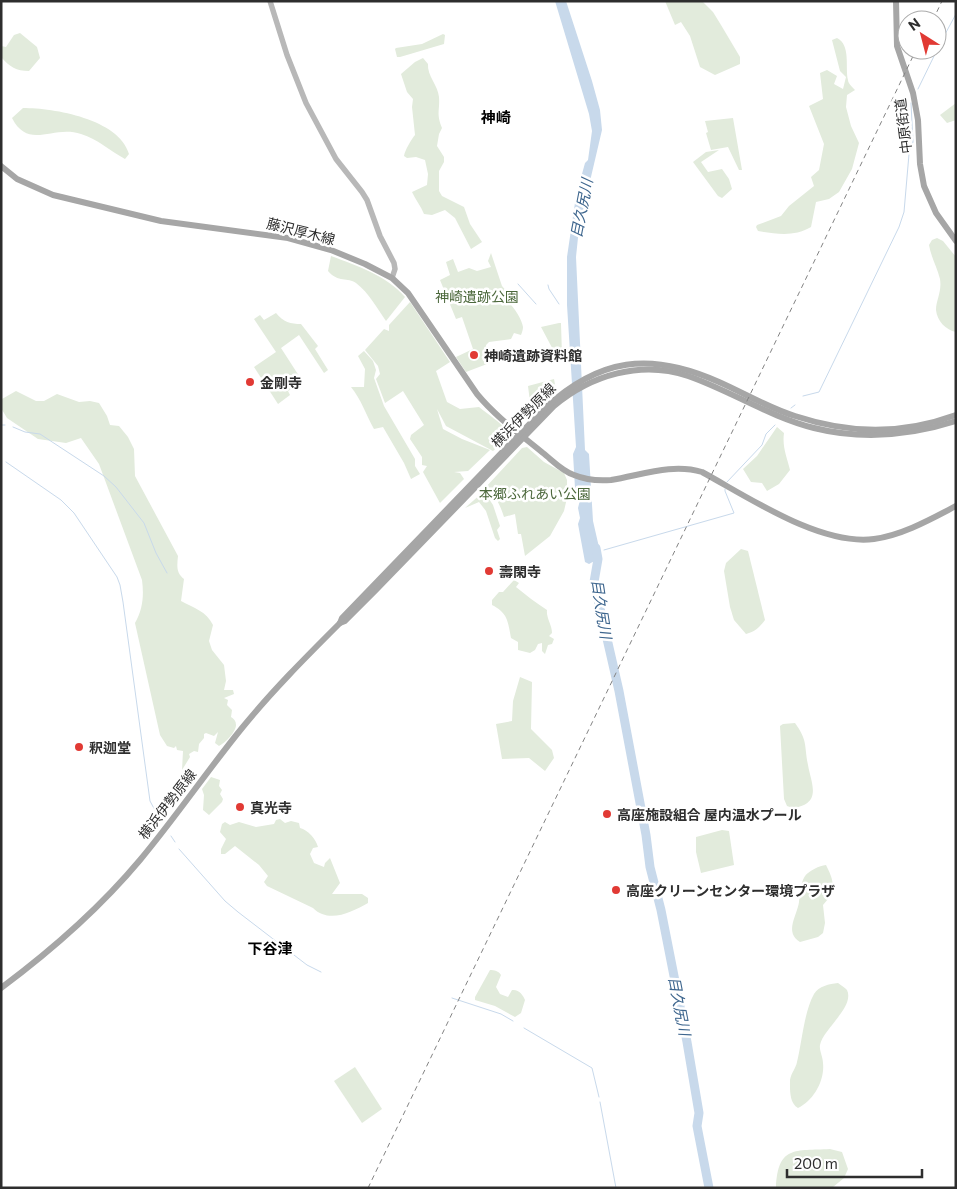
<svg xmlns="http://www.w3.org/2000/svg" width="957" height="1189" viewBox="0 0 957 1189" font-family="Commissioner,'Noto Sans JP',sans-serif">
  <rect width="100%" height="100%" fill="#fff"/>
  <g fill="#e2ebdc">
    <polygon points="665,1 702,1 713,12 721,25 740,57 740,64 715,75 700,67 690,36 681,22 675,25"/>
    <path d="M20 33 37 47 40 58 29 71C16 71 10 67 1 57V46L6 47 14 35Z"/>
    <path d="M443 34 445 35 444 44C429 48 415 53 400 57H397L395 49 396 48 422 44Z"/>
    <path d="M837 38C851 45 845 67 848 80 848 83 852 87 855 90L847 95 846 107 851 126 859 143 852 169 839 192 829 199 816 202 811 227C794 237 777 234 758 231L756 227 757 225 781 216 789 206 814 186 811 177 819 170 824 144 809 106 823 99 820 73 827 70 837 76 834 84 843 89 846 77 840 71 832 40Z"/>
    <path d="M423 58 428 64C427 76 438 85 439 97 440 111 436 113 442 128L439 134 437 146 444 157V162L439 171V191L442 196 464 207 470 224 482 242 471 249 455 218 445 210 432 215 424 214C421 206 415 199 412 192L427 185 428 174 425 160 416 157 407 158 404 156C405 150 411 140 415 135L412 107 413 99 407 92 401 74 415 62Z"/>
    <polygon points="956,103 956,120 947,123 940,115"/>
    <path d="M23 108C54 108 119 119 129 154L125 159C110 151 98 139 81 134 53 124 29 151 12 118Z"/>
    <polygon points="733,118 742,170 739,170 728,147 711,150 706,133 708,132 705,121"/>
    <polygon points="719,150 701,162 708,172 722,169 729,179 732,189 722,198 718,196 693,162 706,152"/>
    <path d="M937 238 943 241 956 257V332C946 330 937 321 936 310 936 300 942 292 940 279 937 267 931 257 929 245L932 240Z"/>
    <path d="M491 253 502 286 513 299 506 297 504 298 505 300C512 303 522 319 523 327 523 330 522 332 521 335L514 333 511 339 489 342 486 345 487 364 466 372 456 357 473 349 462 317 456 319 440 280 450 275 446 262 453 259 458 272 469 268 477 271 491 267 488 261Z"/>
    <path d="M331 256C357 266 386 275 405 297L386 321C377 308 369 293 356 283 348 277 338 283 328 271Z"/>
    <path d="M410 302 450 362 436 371 447 402 460 409 479 407C489 415 499 421 508 432L504 441 493 451 446 426 437 409 443 429 462 439 490 450 468 471 454 472 460 473 464 479 440 503 423 472 427 466 422 465V457L410 439 411 435 424 425 403 391 385 403 376 379 380 374 378 366 365 350 384 329 389 331V325Z"/>
    <path d="M276 313C283 322 291 324 301 324L318 346 315 349 328 370 324 373 299 335 281 348 301 379 295 384 296 386 288 391 290 395 278 404 254 367 276 352 254 319 260 315 264 320Z"/>
    <polygon points="559,323 561,323 562,356 558,359 541,327"/>
    <path d="M364 351 373 361 376 370 374 378 384 406 415 459V466L420 474 411 479 404 463 383 427 374 429C366 415 361 399 351 387H364L365 369 358 356Z"/>
    <polygon points="554,379 556,390 534,409 530,402 528,386"/>
    <path d="M16 391 36 401H44L57 394 79 402 90 401 99 403 107 416 110 425 119 426 128 437 134 449 135 476 178 556C177 566 176 573 184 579L181 601C194 608 206 611 213 625L209 641 212 650 224 665 226 681 224 690H233L234 694 224 698 228 700 227 705 232 710 231 717C234 719 236 721 236 725 236 732 225 743 219 746L215 743 218 732 214 736 206 733 204 734V738L199 744 198 752 194 751 189 754 190 757 182 770 183 751 177 750 176 746 174 748 167 746 160 735 135 623C143 609 144 595 142 580L99 464 81 438 66 443 38 439 7 418 1 408 2 399Z"/>
    <path d="M777 427 784 433C782 447 787 457 790 470L779 484 767 491 762 483 751 482 743 469 757 456Z"/>
    <path d="M527 447 544 462 564 473 567 480V498L564 511 550 536 525 556 521 534H518L515 514 504 517C501 507 495 493 485 488L522 448Z"/>
    <polygon points="482,493 485,493 493,505 500,526 497,530 500,539 498,541 495,538 486,511 479,502 465,508"/>
    <path d="M741 549 748 551 765 620C760 627 755 632 746 634L734 620 730 607 724 571 726 563Z"/>
    <path d="M514 580 519 583 516 587C526 595 536 603 547 610 546 618 552 625 552 633L549 636 554 639 552 644 548 645 545 654 542 651V643L538 644 535 650 530 653 518 650V642L511 638C508 622 508 613 492 605V600L499 592H503Z"/>
    <polygon points="520,677 532,682 531,729 552,750 554,758 545,771 529,758 502,759 496,724 512,721 513,701"/>
    <path d="M795 723C808 741 804 745 808 765 811 783 823 804 793 808L787 806 784 799 780 726 783 724Z"/>
    <polygon points="211,777 220,780 219,786 222,790 220,794 223,799 222,802 209,815 203,810 204,795 202,789"/>
    <path d="M280 819 285 823 291 821 299 823 300 828C308 830 316 839 318 847L313 848 310 854 314 863 324 867 325 863 330 858 340 883 332 894H362L368 898V903C352 912 329 924 313 908L267 886 264 882 268 876 259 865 235 846 225 854H221V849L226 839 220 832 222 824 225 822 230 825 239 822 256 827 274 824 276 820Z"/>
    <polygon points="722,830 729,831 734,865 701,873 696,852 696,837"/>
    <path d="M826 865C834 881 837 890 823 905L825 923 823 933 818 937 800 942C784 932 797 916 799 902 800 893 800 884 805 876 810 870 819 866 826 865Z"/>
    <path d="M490 970C494 970 499 971 501 975L496 987 500 994 508 997 512 990C519 989 523 995 525 1000L521 1013 515 1017 495 1006 475 1000V997Z"/>
    <path d="M838 983C841 985 845 988 847 990 855 1007 823 1029 820 1045 819 1050 823 1057 823 1063 825 1081 813 1101 798 1108 789 1103 790 1089 790 1080 791 1073 796 1068 797 1062 802 1042 804 1012 814 994 819 986 829 984 838 983Z"/>
    <polygon points="355,1067 382,1109 362,1123 334,1081"/>
    <path d="M830 1149 842 1152 848 1169 844 1178 833 1187 776 1188C778 1145 795 1151 830 1149Z"/>
  </g>
  <polygon fill="#c8d9eb" points="555,1 566,1 592,81 600,110 602,130 579,228 576,257 585,450 589,454 593,521 601,556 598,559 589,564 585,562 578,524 580,518 578,508 580,500 575,488 573,454 576,447 567,305 567,257 576,196 585,163 588,160 592,131 589,114"/>
  <g fill="none" stroke-linecap="round" stroke-linejoin="round">
    <g stroke="#c8d9eb" stroke-width="1">
      <polyline points="937,49 956,14"/>
      <polyline points="918,89 937,50"/>
      <polyline points="518,284 536,304"/>
      <polyline points="548,285 549,289 559,304"/>
      <polyline points="803,396 819,392 899,227 904,212 909,154 913,142 911,103"/>
      <polyline points="791,408 795,405"/>
      <polyline points="1,425 5,425"/>
      <polyline points="13,427 25,432 40,434 104,476 116,487 144,523 156,553 167,573"/>
      <polyline points="6,462 61,500 74,513 117,577 120,585 123,602 150,801 158,816"/>
      <polyline points="727,482 762,445 766,434 775,425"/>
      <polyline points="604,550 734,513 725,491 725,489"/>
      <polyline points="171,836 175,842"/>
      <polyline points="179,849 225,901 238,912 307,965 321,972"/>
      <polyline points="452,998 501,1014 513,1021"/>
      <polyline points="524,1028 592,1068 599,1097"/>
      <polyline points="600,1102 616,1188"/>
    </g>
    <polyline stroke="#c8d9eb" stroke-width="9" points="596,548 598,559 594,582 619,691 646,835 650,867 661,910 687,1042 699,1113 697,1126 709,1188"/>
    <polyline stroke="#b8b8b8" stroke-width="5.5" points="270,1 287,55 306,103 336,159 362,192 367,200 380,236 394,263 395,269 392,278"/>
    <g stroke="#a6a6a6" stroke-width="6">
      <polyline points="896,1 897,46 913,93 918,120 920,164 924,186 936,213 956,241"/>
      <path d="M1 166 17 179 53 195 161 221 288 238 331 250 365 264 392 278 408 293 477 394C496 417 520 434 543 453 552 460 562 471 574 475 586 480 599 481 611 480 642 475 672 463 702 472 748 497 820 546 874 539 903 535 931 519 956 506"/>
      <path d="M340 623 345 621 375 591 554 406C591 375 641 360 688 376 731 391 770 417 814 428 862 440 909 436 956 421"/>
      <path d="M1 988C52 950 99 909 140 860 176 817 207 771 242 728 272 691 306 657 340 623L342 618 544 409C599 358 650 351 719 382 744 393 769 408 795 416 850 434 901 435 956 415"/>
    </g>
    <g stroke="#838383" stroke-width="1" stroke-dasharray="5 4" stroke-linecap="butt">
      <polyline points="933,20 942,1"/>
      <polyline points="368,1188 916,50"/>
    </g>
  </g>
  <g fill="#e13a34" stroke="#fff" stroke-width="2">
    <circle cx="474" cy="355" r="5"/>
    <circle cx="250" cy="382" r="5"/>
    <circle cx="489" cy="571" r="5"/>
    <circle cx="79" cy="747" r="5"/>
    <circle cx="240" cy="807" r="5"/>
    <circle cx="607" cy="814" r="5"/>
    <circle cx="616" cy="890" r="5"/>
  </g>
  <g text-anchor="middle" dominant-baseline="central" stroke-width="5" stroke-linejoin="round" paint-order="stroke">
    <g font-size="14" fill="#2e2e2e" stroke="#fff">
      <text transform="translate(903 126) rotate(-97)">中原街道</text>
      <text transform="translate(301 231) rotate(14)">藤沢厚木線</text>
      <text transform="translate(523 415) rotate(-45)">横浜伊勢原線</text>
      <text transform="translate(167 804) rotate(-52)">横浜伊勢原線</text>
    </g>
    <g font-size="14" fill="#4c683c" stroke="#fff">
      <text x="477" y="296">神崎遺跡公園</text>
      <text x="535" y="493">本郷ふれあい公園</text>
    </g>
    <g font-size="14" font-weight="bold" fill="#2e2e2e" stroke="#fff" text-anchor="start">
      <text x="484" y="355">神崎遺跡資料館</text>
      <text x="260" y="382">金剛寺</text>
      <text x="499" y="571">壽閑寺</text>
      <text x="89" y="747">釈迦堂</text>
      <text x="250" y="807">真光寺</text>
      <text x="617" y="814">高座施設組合 屋内温水プール</text>
      <text x="626" y="890">高座クリーンセンター環境プラザ</text>
    </g>
    <g font-size="15" font-weight="bold" fill="#000" stroke="#fff">
      <text x="496" y="117">神崎</text>
      <text x="270" y="948">下谷津</text>
    </g>
    <g font-size="15" font-style="italic" fill="#3e668e" stroke="#fff">
      <text transform="translate(581 208) rotate(-79)">目久尻川</text>
      <text transform="translate(602 609) rotate(81)">目久尻川</text>
      <text transform="translate(680 1006) rotate(79)">目久尻川</text>
    </g>
  </g>
  <rect width="957" height="1189" fill="none" stroke="#2e2e2e" stroke-width="5"/>
  <g transform="translate(922 35) rotate(324)"><circle r="24" fill="#ffffff" stroke="#ababab"/>
  <path d="M0-4L9 19L0 12L-9 19Z" fill="#e13a34"/>
  <text y="-8" font-size="14" font-weight="bold" text-anchor="middle" fill="#2e2e2e">N</text>
  </g>
  <path d="M787 1169v8h135v-8" fill="none" stroke="#2e2e2e" stroke-width="2.5"/>
  <text x="794" y="1169" font-size="15" fill="#2e2e2e" stroke="#ffffff" stroke-width="4" paint-order="stroke">200 m</text>
</svg>
